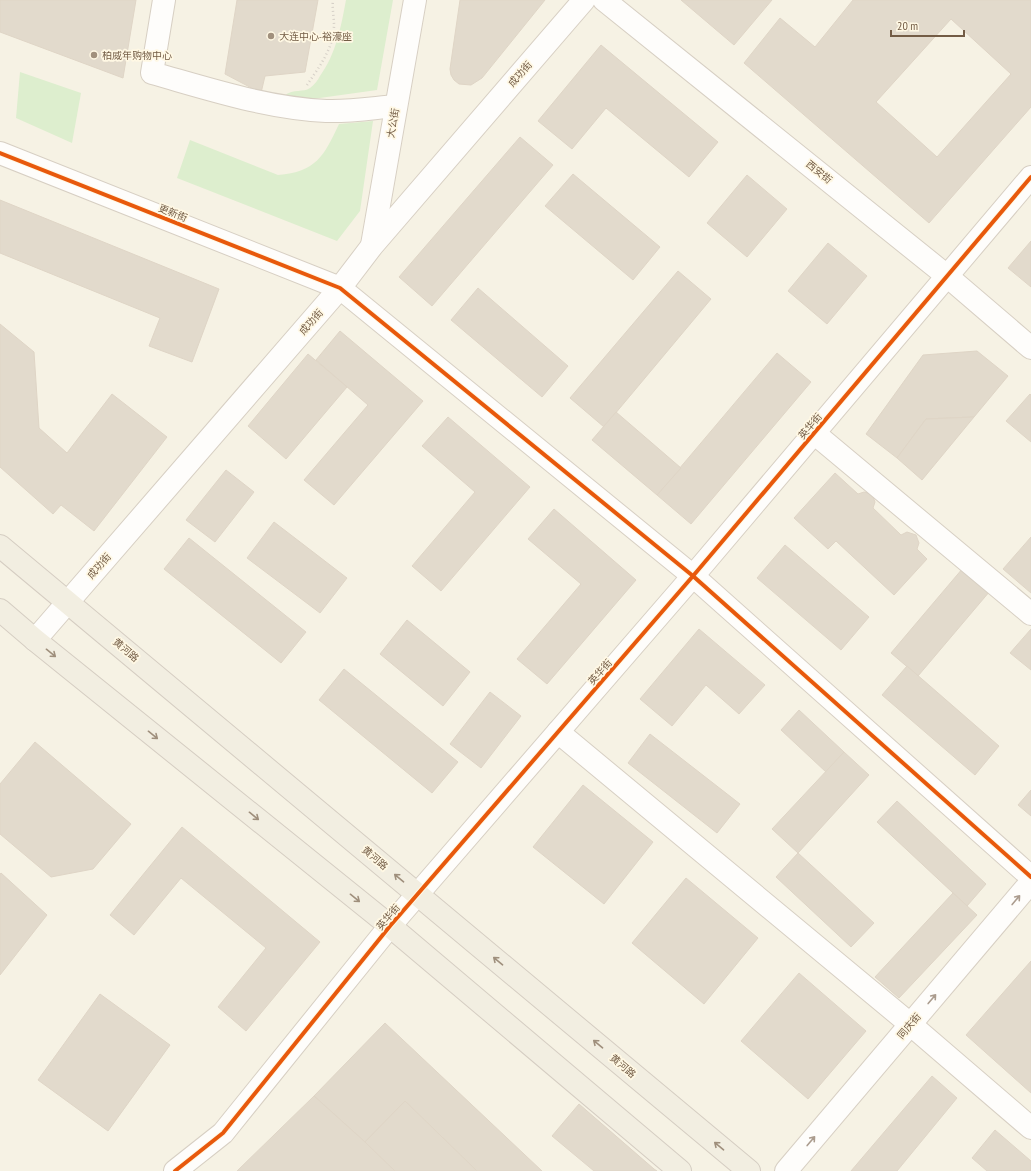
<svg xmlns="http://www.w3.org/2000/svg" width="1031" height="1171" viewBox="0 0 1031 1171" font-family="'PT Sans Narrow','Noto Sans SC',sans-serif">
  <rect width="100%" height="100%" fill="#f6f2e4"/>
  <g fill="#ddeece">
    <path d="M346 0H393L377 90 291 102 284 96C294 88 303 93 310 88 314 85 318 80 320 76 336 54 341 27 346 0Z"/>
    <polygon points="20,72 81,93 72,143 16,118"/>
    <path d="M373 121 360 211 337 241 177 178 190 140 278 175C316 172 324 156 339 124Z"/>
  </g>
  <g fill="#e2dacc" stroke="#dfd5c6" fill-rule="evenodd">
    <polygon points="0,0 136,0 123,78 0,32"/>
    <polygon points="237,0 318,0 305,72 265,76 261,93 225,74"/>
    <polygon points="460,0 545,0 482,78 471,85 459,84 454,80 451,75 450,69"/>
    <polygon points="681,0 772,0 734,45"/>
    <path d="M853 0H1031V107L929 223 744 63 780 18 815 47ZM951 19 1011 74 937 157 876 102Z"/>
    <polygon points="601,45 718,142 689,177 606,108 572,149 538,121"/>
    <polygon points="520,137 553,165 432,306 399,277"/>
    <polygon points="573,174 660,247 633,280 545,206"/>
    <polygon points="747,175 787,209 747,257 707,223"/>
    <polygon points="0,200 219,289 192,362 149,346 160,318 0,253"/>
    <polygon points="1031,241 1031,287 1008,268"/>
    <polygon points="828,243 867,276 827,324 788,291"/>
    <polygon points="678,271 711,299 604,427 570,398"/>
    <polygon points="478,288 568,366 542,397 451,320"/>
    <polygon points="0,324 34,352 39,428 67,453 112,394 167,437 94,531 61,505 53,514 0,467"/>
    <polygon points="340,331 423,401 334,505 304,480 368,405 316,360"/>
    <polygon points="977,351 1008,376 974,417 926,419 897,458 866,434 923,355"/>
    <polygon points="777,353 811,382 691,524 657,495"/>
    <polygon points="308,354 347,387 286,459 248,426"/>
    <polygon points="1030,394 1031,395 1031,442 1006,421"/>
    <polygon points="616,412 681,468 657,495 592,440"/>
    <polygon points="448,417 530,487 441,591 412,566 475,492 422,446"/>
    <polygon points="974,417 922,480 897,458 926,419"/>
    <polygon points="226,470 254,492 215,542 186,520"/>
    <polygon points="835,473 858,494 864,492 872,494 875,502 873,508 901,535 907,532 916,535 919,543 917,549 927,559 894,595 836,541 828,549 794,518"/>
    <polygon points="554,509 636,580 547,684 517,659 581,584 528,539"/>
    <polygon points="274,522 347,578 320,613 247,558"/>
    <polygon points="1031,537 1031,593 1003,569"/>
    <polygon points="189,538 306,632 281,663 164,569"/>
    <polygon points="785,545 869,617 841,650 757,578"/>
    <polygon points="963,568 990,591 918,676 891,653"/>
    <polygon points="407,620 470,672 443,706 380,654"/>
    <polygon points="699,629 765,685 739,714 706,685 672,726 640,699"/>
    <polygon points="1031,629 1031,670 1010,653"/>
    <polygon points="907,666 999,746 975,775 882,695"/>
    <polygon points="344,669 458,762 432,793 319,700"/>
    <polygon points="490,692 521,716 481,768 450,744"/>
    <polygon points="799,710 844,752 826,772 781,730"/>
    <polygon points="650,734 740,804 717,833 628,763"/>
    <polygon points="35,742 131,824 93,869 51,877 0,834 0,784"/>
    <polygon points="844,752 869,775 798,853 772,829"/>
    <polygon points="583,785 653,842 604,904 533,847"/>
    <polygon points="1031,790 1031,816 1018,805"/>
    <polygon points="897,801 986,884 967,906 877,822"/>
    <polygon points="182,827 320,942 246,1031 218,1007 266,948 181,878 134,935 110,915"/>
    <polygon points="798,853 874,923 851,947 776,877"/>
    <polygon points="1,873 47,915 0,975 0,874"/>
    <polygon points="686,878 758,938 704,1004 632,943"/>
    <polygon points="953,893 977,915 899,998 875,977"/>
    <polygon points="1031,961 1031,1093 966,1035"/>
    <polygon points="799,973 866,1031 808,1099 741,1041"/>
    <polygon points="100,994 170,1045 108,1131 38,1080"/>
    <polygon points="385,1023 542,1171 477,1171 405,1101 365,1142 314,1096"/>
    <polygon points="932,1076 957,1098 897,1171 851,1171"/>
    <polygon points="314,1096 365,1142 395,1171 237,1171"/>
    <polygon points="405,1101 477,1171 395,1171 365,1142"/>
    <polygon points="579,1104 654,1169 657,1171 594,1171 552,1136"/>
    <polygon points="995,1130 1031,1161 1031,1171 987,1171 972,1158"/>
  </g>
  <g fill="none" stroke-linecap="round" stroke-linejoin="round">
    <g stroke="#d7cfc3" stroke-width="24">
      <g id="minor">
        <path d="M164 0 152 73C209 89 266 108 326 111 349 112 373 108 396 106"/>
        <polyline points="604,0 947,276 1031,348"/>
        <polyline points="0,153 340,288 693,576 1031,877"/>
        <polyline points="372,245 415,0"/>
        <polyline points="814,433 1031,614"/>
        <polyline points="35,640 340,288 372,246 584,0"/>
        <polyline points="558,732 910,1024 1031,1128"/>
        <polyline points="175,1171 223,1133 390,926 693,576 1031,177"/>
        <polyline points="786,1171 1031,882"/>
      </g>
    </g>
    <g stroke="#d5cdc2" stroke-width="24">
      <g id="major">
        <polyline points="0,546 749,1171"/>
        <polyline points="0,610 35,640 390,926 680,1171"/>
      </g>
    </g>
    <path stroke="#d6d0c7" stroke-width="2.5" stroke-dasharray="1 3" stroke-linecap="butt" d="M307 85C319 67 334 48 334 25 334 17 332 9 333 0"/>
    <use href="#minor" stroke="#fefdfb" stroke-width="22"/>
    <use href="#major" stroke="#f2eee1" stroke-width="22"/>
    <g stroke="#fff8e4" stroke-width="6">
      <g id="cycleway">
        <polyline points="0,153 340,288 693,576 1031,877"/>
        <polyline points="175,1171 223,1133 390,926 693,576 1031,177"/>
      </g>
    </g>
    <use href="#cycleway" stroke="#e8590c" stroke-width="4"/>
  </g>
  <defs><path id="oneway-shaft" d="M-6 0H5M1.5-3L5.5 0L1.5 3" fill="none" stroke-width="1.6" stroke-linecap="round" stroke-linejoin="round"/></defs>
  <g stroke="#9f8f7c">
    <use href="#oneway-shaft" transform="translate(51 653) rotate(39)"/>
    <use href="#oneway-shaft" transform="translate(153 735) rotate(39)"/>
    <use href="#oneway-shaft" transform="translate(254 816) rotate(39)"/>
    <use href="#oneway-shaft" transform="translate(399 878) rotate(-140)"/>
    <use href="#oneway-shaft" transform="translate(355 898) rotate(39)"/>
    <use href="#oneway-shaft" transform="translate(498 961) rotate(-140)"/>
    <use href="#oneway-shaft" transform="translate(598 1044) rotate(-140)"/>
    <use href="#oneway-shaft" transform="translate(719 1146) rotate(-140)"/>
  </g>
  <g stroke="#ab9c8e">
    <use href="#oneway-shaft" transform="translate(1016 900) rotate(-50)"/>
    <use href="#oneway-shaft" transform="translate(932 999) rotate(-50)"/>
    <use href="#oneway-shaft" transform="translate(811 1141) rotate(-50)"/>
  </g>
  <g fill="#a1907d" stroke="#fff8e4" stroke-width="1.5">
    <circle cx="271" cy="36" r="4"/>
    <circle cx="94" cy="55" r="4"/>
  </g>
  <g text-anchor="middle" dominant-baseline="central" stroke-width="3.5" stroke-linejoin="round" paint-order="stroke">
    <g font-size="10" fill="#735c45" stroke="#fff8e4" text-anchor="start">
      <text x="279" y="36">大连中心-裕濠座</text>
      <text x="102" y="55">柏威年购物中心</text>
    </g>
    <g font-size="10" fill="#735c45" stroke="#fff8e4">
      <text transform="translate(520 74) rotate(-49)">成功街</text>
      <text transform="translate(393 123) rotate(-80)">大公街</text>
      <text transform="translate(819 172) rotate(39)">西安街</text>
      <text transform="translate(173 213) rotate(22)">更新街</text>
      <text transform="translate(311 322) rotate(-49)">成功街</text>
      <text transform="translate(810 426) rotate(-50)">英华街</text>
      <text transform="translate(99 566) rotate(-49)">成功街</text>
      <text transform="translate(126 650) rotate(40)">黄河路</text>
      <text transform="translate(600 672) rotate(-49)">英华街</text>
      <text transform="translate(375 858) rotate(40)">黄河路</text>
      <text transform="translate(388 917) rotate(-50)">英华街</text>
      <text transform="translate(909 1026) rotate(-50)">同庆街</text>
      <text transform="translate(623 1066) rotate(40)">黄河路</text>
    </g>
  </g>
  <path d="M891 30v6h73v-6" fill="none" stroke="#735c45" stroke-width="2"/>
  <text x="897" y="30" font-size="12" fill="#735c45" stroke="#fff8e4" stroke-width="3" paint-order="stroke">20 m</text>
</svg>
